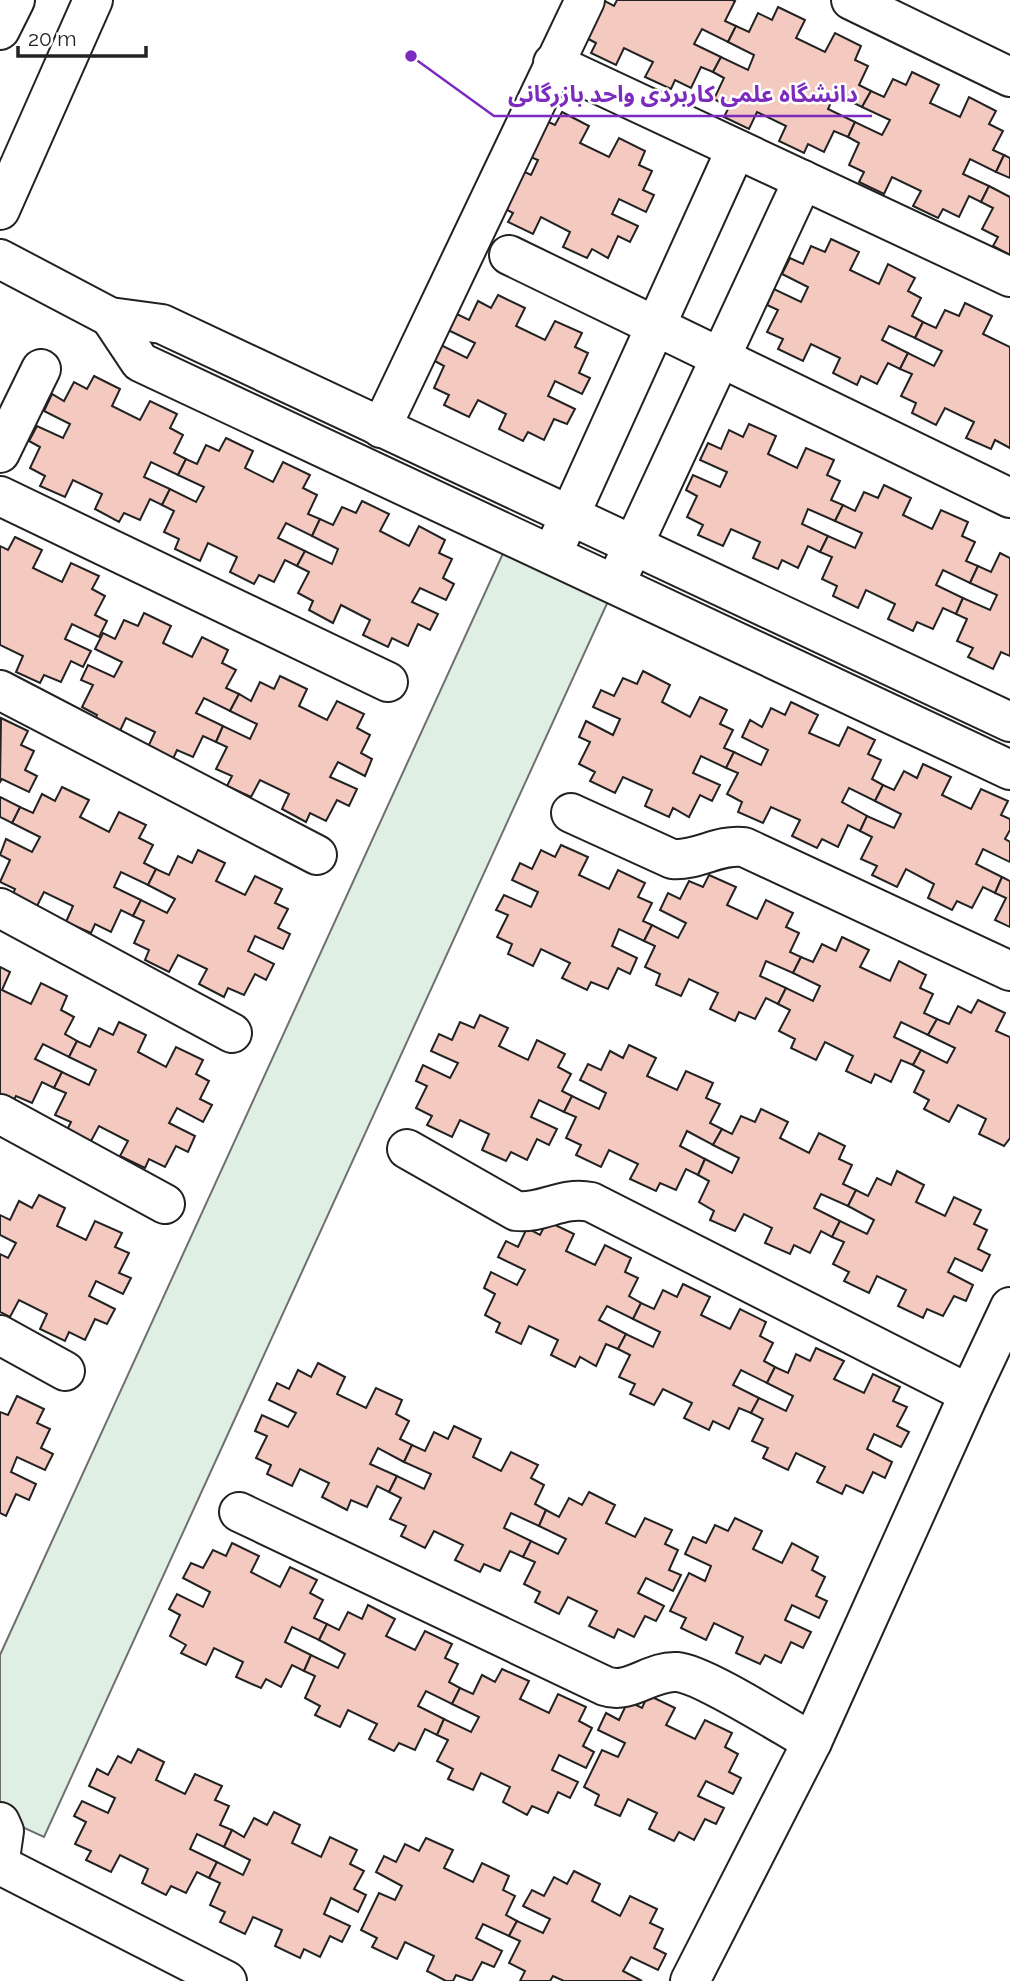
<svg xmlns="http://www.w3.org/2000/svg" width="1010" height="1981" viewBox="0 0 1010 1981" font-family="Raleway,'Noto Sans Arabic',sans-serif">
  <rect width="100%" height="100%" fill="#fff"/>
  <polygon fill="#e0efe3" stroke="#6f6f6f" stroke-width="2" points="510,538 615,586 44,1837 0,1817 0,1655"/>
  <g fill="#f3c9c0" stroke="#222" stroke-width="2">
    <polygon points="603,0 614,6 617,0 732,0 735,1 725,21 736,26 728,42 702,29 694,44 721,57 713,72 701,67 691,88 675,80 671,89 645,77 653,62 624,48 616,65 591,53 596,43 581,35"/>
    <polygon points="778,7 805,20 796,38 825,52 835,33 861,46 855,60 868,66 859,85 871,91 862,107 835,94 828,109 855,122 848,137 834,131 824,152 808,144 804,153 779,141 786,126 757,112 749,129 724,117 729,107 714,99 724,78 713,72 721,57 748,70 754,55 728,42 736,26 749,32 758,13 772,20"/>
    <polygon points="912,72 939,85 930,103 960,117 969,97 996,111 989,124 1003,131 993,150 1004,155 996,172 970,159 963,174 989,186 981,202 969,196 959,217 943,209 938,218 913,206 921,191 892,177 884,194 859,182 864,172 849,165 859,143 848,137 855,122 882,135 890,120 862,107 871,91 884,97 893,79 906,85"/>
    <polygon points="562,112 589,126 580,143 609,157 619,138 645,151 639,165 652,171 643,190 654,195 646,212 619,199 612,214 638,226 630,242 618,236 608,258 592,249 587,258 563,247 570,232 541,217 533,234 508,222 513,213 498,205 510,165 531,175 538,160 516,151 542,119 555,125"/>
    <polygon points="1004,155 1010,158 1010,178 996,172"/>
    <polygon points="989,186 1010,197 1010,255 993,246 998,237 982,229 993,208 981,202"/>
    <polygon points="831,239 859,252 850,270 879,284 888,264 915,278 908,291 921,298 912,316 923,322 915,338 889,326 882,340 908,353 900,369 888,363 877,384 861,376 857,385 833,373 840,358 811,344 803,361 778,349 783,339 767,332 778,310 767,305 774,289 801,302 808,287 782,274 790,258 803,264 811,246 825,252"/>
    <polygon points="498,295 525,308 516,326 545,340 555,321 582,333 575,347 588,353 579,373 590,378 582,394 555,381 548,396 575,409 567,424 554,419 544,440 528,432 523,441 499,429 506,414 478,400 469,417 444,405 449,395 434,388 444,366 433,360 441,345 467,358 475,343 448,330 457,314 469,320 478,301 491,308"/>
    <polygon points="965,303 992,316 983,334 1010,347 1010,448 995,440 991,449 966,438 974,422 945,408 936,425 912,413 916,403 901,396 912,374 900,369 908,353 934,366 942,351 915,338 923,322 936,328 945,310 959,316"/>
    <polygon points="94,376 120,389 112,406 140,420 150,401 177,414 170,428 183,435 174,453 186,459 178,475 151,462 144,477 170,489 162,505 150,499 140,520 124,513 119,522 95,509 102,494 73,480 65,497 40,486 45,476 30,468 40,447 29,441 37,426 63,438 70,424 44,411 52,394 64,401 74,382 87,389"/>
    <polygon points="749,424 776,436 768,454 797,468 806,448 834,460 827,475 840,481 831,500 843,505 835,521 808,509 802,524 828,536 820,552 808,546 798,568 782,560 778,569 753,558 760,542 731,529 723,546 698,535 703,525 687,517 697,496 686,490 693,475 720,487 727,472 700,460 708,443 721,449 729,430 743,437"/>
    <polygon points="226,438 253,451 245,468 273,482 283,462 310,475 303,488 317,495 308,514 320,519 312,536 286,523 278,538 305,551 297,566 285,560 274,582 259,575 254,584 230,572 237,557 208,543 200,561 175,549 179,539 164,532 174,511 162,505 170,489 196,502 204,487 178,475 186,459 197,464 206,445 219,451"/>
    <polygon points="884,485 911,498 903,515 932,529 941,510 968,522 962,536 975,542 966,561 978,566 970,583 943,570 936,585 963,598 956,614 943,608 933,629 917,622 913,631 888,619 895,604 866,590 858,608 833,596 837,586 822,579 832,557 820,552 828,536 855,548 862,533 835,521 843,505 855,511 864,492 878,498"/>
    <polygon points="362,501 389,514 380,531 409,546 419,526 445,540 439,553 452,559 443,578 454,584 446,600 420,588 412,602 438,614 430,630 418,624 408,646 392,638 388,647 363,635 370,620 341,605 333,623 309,610 313,601 298,593 309,572 297,566 305,551 332,564 338,549 312,536 320,519 333,525 342,507 356,513"/>
    <polygon points="15,537 42,550 33,568 62,582 71,563 99,576 92,589 105,596 95,615 107,621 99,637 72,624 65,639 91,651 83,667 71,661 61,682 44,675 40,683 16,672 23,656 0,645 0,546 8,550"/>
    <polygon points="1000,553 1010,558 1010,656 1001,652 993,669 968,657 973,648 957,641 967,619 956,614 963,598 990,610 997,595 970,583 978,566 991,572"/>
    <polygon points="144,613 171,626 163,643 192,657 202,637 228,650 222,663 236,670 226,688 239,694 230,711 204,698 196,713 223,726 216,742 203,736 193,757 177,750 173,759 148,747 155,732 126,718 118,735 93,724 97,715 82,707 93,685 81,680 88,665 114,677 122,662 95,649 103,633 115,639 124,620 138,626"/>
    <polygon points="643,671 670,685 662,702 690,717 700,697 727,710 720,724 733,730 724,748 734,752 726,768 701,756 693,773 720,785 712,801 700,795 689,817 673,808 669,817 645,806 652,790 623,777 615,793 590,781 595,772 579,764 590,742 579,737 586,721 613,735 620,719 593,707 601,690 614,696 623,678 637,684"/>
    <polygon points="280,676 307,689 299,706 327,720 337,701 364,714 357,728 370,735 361,753 372,759 365,776 338,762 330,777 357,789 349,806 337,800 326,821 310,813 306,822 282,809 289,794 260,780 251,797 227,786 232,776 216,769 227,747 216,742 223,726 250,739 257,724 230,711 239,694 251,701 260,682 274,689"/>
    <polygon points="791,702 818,715 809,733 839,746 848,727 875,740 868,754 881,760 872,779 883,785 875,801 849,788 842,802 867,816 860,831 848,825 838,847 822,839 817,848 792,836 800,820 771,807 763,823 738,812 742,802 727,794 738,773 726,768 734,752 761,765 768,750 742,737 750,720 762,727 771,708 785,715"/>
    <polygon points="1,718 28,731 21,745 34,751 25,770 37,776 29,792 2,779 0,782"/>
    <polygon points="923,764 951,777 942,795 971,809 981,789 1008,801 1001,815 1010,819 1010,830 1005,839 1010,842 1010,862 983,849 976,864 1002,877 995,893 983,887 972,908 957,901 952,910 928,898 934,884 906,869 897,887 872,875 877,866 861,859 872,837 860,831 867,816 894,828 901,814 875,801 883,785 894,790 904,771 917,778"/>
    <polygon points="62,787 89,800 80,817 109,832 119,812 146,825 139,838 153,845 144,863 156,869 148,885 121,872 114,887 141,900 133,916 121,910 111,932 95,924 91,933 66,922 73,906 44,892 35,910 11,899 15,889 0,882 10,860 0,855 6,839 32,852 40,837 12,823 20,807 33,813 42,794 55,801"/>
    <polygon points="0,797 20,807 12,823 0,817"/>
    <polygon points="561,845 588,857 579,875 609,889 618,870 645,883 638,897 652,903 643,921 652,925 644,941 619,929 612,946 637,958 630,974 618,968 608,989 591,982 587,990 562,978 570,963 541,949 533,966 508,954 512,944 497,937 508,915 496,910 504,895 531,907 538,892 512,880 520,863 532,869 541,850 555,857"/>
    <polygon points="198,850 225,863 216,881 245,895 255,876 282,889 275,903 288,909 278,928 290,934 283,949 255,936 248,951 274,964 266,980 255,974 244,995 228,988 224,997 199,984 207,969 178,955 169,972 145,960 149,950 134,943 144,921 133,916 141,900 167,913 175,899 148,885 156,869 169,875 178,856 192,863"/>
    <polygon points="709,875 736,887 727,905 757,919 766,900 793,913 786,927 799,933 790,952 801,957 793,973 766,961 760,976 786,988 778,1004 766,998 755,1019 739,1012 735,1021 710,1009 718,993 689,979 681,996 656,985 660,974 645,967 655,946 644,941 652,925 678,938 686,923 660,910 668,893 680,899 689,881 703,887"/>
    <polygon points="1002,877 1010,881 1010,927 995,920 1006,898 995,893"/>
    <polygon points="842,937 869,950 860,967 890,981 899,961 926,975 920,988 933,994 924,1013 937,1019 928,1035 901,1022 894,1037 921,1050 913,1065 901,1060 891,1082 875,1074 871,1083 846,1071 853,1056 825,1042 816,1060 791,1048 795,1039 779,1031 790,1010 778,1004 786,988 813,1001 820,986 793,973 801,957 813,962 822,944 836,951"/>
    <polygon points="0,967 10,972 2,990 31,1004 41,983 67,996 61,1010 74,1017 65,1034 77,1041 69,1057 43,1044 35,1059 62,1072 54,1088 42,1082 32,1103 16,1096 11,1105 0,1099"/>
    <polygon points="978,1000 1005,1013 996,1031 1010,1037 1010,1138 1004,1146 979,1134 986,1119 958,1105 949,1122 924,1109 929,1100 914,1092 924,1071 913,1065 921,1050 947,1063 955,1048 928,1035 937,1019 949,1024 958,1006 971,1013"/>
    <polygon points="480,1015 508,1028 499,1046 528,1060 537,1040 565,1054 558,1067 571,1074 562,1091 572,1096 564,1112 539,1100 531,1117 557,1129 549,1145 537,1139 527,1160 511,1152 506,1161 482,1150 489,1134 460,1120 452,1137 427,1125 432,1116 416,1108 427,1086 416,1081 423,1065 450,1078 458,1063 431,1051 439,1034 452,1040 460,1022 474,1028"/>
    <polygon points="119,1022 146,1035 138,1052 166,1067 176,1047 203,1060 196,1074 209,1081 200,1099 212,1105 203,1122 177,1108 169,1123 195,1136 188,1152 176,1146 165,1167 149,1159 145,1168 120,1156 128,1141 99,1126 90,1143 66,1132 71,1122 55,1115 66,1093 54,1088 62,1072 89,1085 96,1070 69,1057 77,1041 90,1047 99,1028 113,1035"/>
    <polygon points="629,1045 656,1058 647,1076 677,1090 686,1071 713,1083 706,1098 720,1104 710,1123 722,1129 713,1145 687,1131 680,1146 705,1159 698,1175 686,1169 676,1190 660,1183 656,1191 630,1179 638,1164 609,1150 601,1167 576,1155 581,1145 566,1138 576,1117 564,1112 572,1096 599,1109 606,1093 580,1080 588,1064 601,1070 610,1051 623,1058"/>
    <polygon points="761,1109 788,1122 780,1138 809,1153 819,1133 845,1146 839,1159 852,1165 843,1184 856,1190 848,1206 821,1194 814,1208 840,1221 832,1237 821,1231 810,1253 794,1245 790,1254 765,1243 772,1228 744,1214 735,1231 710,1220 714,1211 699,1202 709,1181 698,1175 705,1159 732,1173 739,1158 713,1145 722,1129 732,1134 741,1116 755,1122"/>
    <polygon points="897,1171 924,1185 916,1202 945,1216 954,1197 981,1210 974,1224 987,1230 978,1249 990,1255 982,1271 955,1258 948,1272 973,1285 966,1301 954,1296 943,1316 927,1309 923,1318 898,1306 906,1290 877,1276 869,1293 844,1281 849,1272 833,1264 844,1242 832,1237 840,1221 867,1234 874,1220 848,1206 856,1190 868,1196 877,1178 891,1185"/>
    <polygon points="39,1195 65,1208 57,1226 86,1240 95,1221 122,1233 115,1247 129,1253 119,1273 131,1278 123,1294 96,1281 89,1296 115,1309 107,1324 95,1319 85,1340 69,1332 65,1341 40,1329 47,1314 19,1300 10,1317 0,1312 0,1254 8,1258 16,1243 0,1235 0,1215 10,1220 19,1201 32,1208"/>
    <polygon points="547,1221 574,1234 566,1251 595,1265 605,1245 631,1258 625,1272 638,1278 629,1296 641,1303 633,1319 607,1306 599,1320 626,1334 618,1349 606,1344 596,1366 580,1357 575,1367 551,1355 558,1340 529,1326 521,1344 496,1332 500,1323 485,1315 495,1294 484,1288 491,1272 517,1285 525,1270 498,1257 506,1241 518,1247 527,1228 540,1235"/>
    <polygon points="683,1284 710,1297 701,1315 730,1329 740,1309 766,1322 760,1336 773,1343 764,1361 775,1367 767,1383 741,1370 733,1385 759,1398 751,1413 739,1408 729,1429 713,1421 709,1430 684,1418 692,1403 663,1389 654,1405 630,1394 635,1384 619,1377 630,1355 618,1349 626,1334 653,1347 660,1332 633,1319 641,1303 654,1309 663,1290 677,1297"/>
    <polygon points="816,1348 844,1361 834,1379 864,1393 873,1374 900,1387 893,1401 907,1407 897,1426 909,1432 901,1447 874,1434 867,1449 892,1462 885,1478 873,1472 863,1493 846,1485 842,1494 817,1482 825,1467 796,1453 788,1470 763,1458 768,1448 752,1441 763,1419 751,1413 759,1398 786,1411 793,1396 767,1383 775,1367 788,1373 796,1354 810,1361"/>
    <polygon points="318,1363 345,1377 337,1394 366,1408 376,1388 402,1400 396,1414 409,1421 400,1439 412,1445 404,1462 378,1448 370,1464 397,1476 389,1492 377,1486 367,1507 351,1500 347,1510 322,1497 329,1483 300,1469 292,1486 267,1474 271,1465 256,1458 267,1436 255,1431 262,1415 288,1427 296,1413 269,1400 277,1383 289,1389 298,1370 311,1377"/>
    <polygon points="17,1396 44,1409 37,1423 50,1429 41,1448 53,1454 45,1470 17,1457 11,1472 36,1484 29,1500 16,1494 6,1516 0,1513 0,1412 8,1415"/>
    <polygon points="454,1426 481,1439 473,1457 501,1471 511,1452 538,1465 531,1478 544,1485 535,1504 546,1510 539,1526 511,1513 504,1528 531,1541 523,1557 510,1551 500,1571 484,1564 480,1572 455,1560 463,1545 434,1531 425,1548 401,1536 406,1526 390,1519 401,1498 389,1492 397,1476 424,1489 431,1474 404,1462 412,1445 425,1451 434,1432 448,1439"/>
    <polygon points="589,1492 615,1505 606,1523 635,1537 645,1518 672,1530 665,1544 678,1550 669,1570 681,1575 673,1591 646,1578 638,1593 664,1606 656,1621 645,1616 634,1637 618,1629 614,1638 589,1626 597,1611 568,1597 559,1614 535,1602 540,1592 524,1584 535,1562 523,1557 531,1541 558,1554 566,1539 539,1526 546,1510 559,1517 569,1498 582,1505"/>
    <polygon points="735,1518 762,1531 753,1549 782,1563 792,1543 818,1557 812,1570 825,1577 816,1596 827,1601 819,1618 792,1605 785,1620 811,1632 803,1648 791,1642 781,1663 765,1655 760,1664 736,1653 743,1637 714,1623 706,1640 681,1628 686,1618 670,1611 689,1573 705,1581 711,1566 685,1554 693,1537 706,1543 715,1525 728,1531"/>
    <polygon points="232,1543 259,1556 251,1572 280,1587 290,1567 317,1580 310,1593 323,1600 314,1618 327,1624 319,1640 292,1627 285,1642 311,1655 304,1671 292,1665 281,1687 266,1679 261,1688 236,1677 243,1662 214,1648 206,1665 181,1653 186,1645 170,1636 180,1615 169,1609 177,1594 203,1607 210,1592 183,1578 191,1563 203,1568 213,1550 226,1556"/>
    <polygon points="368,1605 395,1619 386,1636 415,1650 425,1631 452,1644 445,1658 458,1664 449,1682 460,1688 452,1704 426,1691 418,1706 444,1719 437,1735 425,1729 415,1750 399,1743 394,1751 369,1739 377,1724 348,1710 340,1727 315,1715 320,1706 305,1698 315,1676 304,1671 311,1655 338,1668 345,1654 319,1640 327,1624 339,1630 348,1612 362,1619"/>
    <polygon points="502,1669 529,1681 520,1699 549,1713 558,1694 586,1707 579,1721 592,1728 583,1746 594,1752 586,1768 559,1755 552,1770 578,1782 570,1798 558,1792 548,1813 532,1806 527,1815 503,1802 510,1787 481,1773 473,1790 448,1779 453,1769 437,1761 448,1740 437,1735 444,1719 471,1732 479,1717 452,1704 460,1688 473,1694 482,1675 495,1682"/>
    <polygon points="648,1695 675,1708 666,1725 695,1739 705,1720 732,1733 725,1747 738,1754 729,1772 741,1778 733,1794 706,1781 698,1796 724,1808 716,1824 705,1819 694,1840 679,1832 674,1841 649,1829 657,1813 628,1799 620,1816 595,1805 599,1795 584,1787 602,1750 618,1757 625,1743 598,1730 606,1713 619,1720 628,1701 642,1708"/>
    <polygon points="138,1749 164,1762 156,1780 185,1794 195,1774 222,1786 215,1800 229,1806 220,1825 232,1830 224,1847 197,1834 190,1849 217,1862 209,1878 197,1872 186,1893 171,1886 166,1895 142,1883 148,1869 120,1855 111,1872 86,1860 91,1851 75,1844 86,1822 74,1816 82,1801 108,1813 115,1798 89,1786 97,1769 108,1775 118,1756 131,1763"/>
    <polygon points="274,1812 300,1825 292,1843 321,1857 330,1837 357,1850 350,1864 364,1871 354,1889 366,1895 358,1912 331,1898 324,1914 350,1926 342,1942 330,1936 320,1957 304,1949 300,1958 275,1946 282,1930 253,1917 245,1934 220,1922 225,1912 210,1905 220,1883 209,1878 217,1862 243,1875 250,1860 224,1847 232,1830 244,1837 254,1818 267,1825"/>
    <polygon points="426,1838 453,1850 444,1868 473,1882 482,1863 509,1876 503,1890 515,1896 506,1915 517,1921 509,1936 483,1924 476,1938 502,1951 494,1967 482,1962 472,1981 456,1975 453,1981 446,1981 427,1971 434,1956 405,1942 397,1959 372,1947 377,1938 361,1930 379,1893 395,1900 402,1886 376,1872 384,1856 396,1862 405,1844 419,1851"/>
    <polygon points="574,1871 600,1884 592,1901 620,1916 630,1896 657,1909 650,1923 663,1929 654,1948 666,1954 658,1970 631,1957 623,1971 642,1981 564,1981 553,1976 550,1981 520,1981 525,1971 509,1963 520,1941 509,1936 517,1921 543,1933 550,1919 523,1906 532,1890 544,1896 554,1877 567,1884"/>
  </g>
  <g fill="none" stroke-linecap="round" stroke-linejoin="round">
    <g stroke="#222" stroke-width="42">
      <g id="minor">
        <polyline points="851,0 1010,77"/>
        <polyline points="0,30 15,0"/>
        <polyline points="553,63 1010,277"/>
        <polyline points="0,210 93,0"/>
        <polyline points="509,255 1010,498"/>
        <polyline points="0,259 110,317 162,324 1010,722"/>
        <polyline points="110,317 140,362 1010,770"/>
        <polyline points="381,428 585,0"/>
        <polyline points="0,453 41,369"/>
        <polyline points="0,496 388,682"/>
        <polyline points="559,539 736,149"/>
        <polyline points="623,567 803,180"/>
        <polyline points="0,690 317,855"/>
        <path d="M571 813 672 859C698 861 718 844 744 847L1010 971"/>
        <polyline points="0,908 232,1033"/>
        <polyline points="0,1114 165,1204"/>
        <path d="M407 1149 516 1211C543 1214 561 1196 591 1202L969 1394 812 1742 690 1981"/>
        <polyline points="0,1335 65,1371"/>
        <polyline points="969,1394 1010,1307"/>
        <path d="M239 1512 605 1686C630 1695 651 1670 677 1672 703 1674 785 1727 812 1742"/>
        <polyline points="0,1822 4,1831 0,1859"/>
        <polyline points="0,1865 227,1981"/>
      </g>
    </g>
    <use href="#minor" stroke="#fff" stroke-width="38"/>
  </g>
  <path fill="none" stroke="#7b2cbf" stroke-width="2.5" d="M411 56L494 116H872"/>
  <circle fill="#7b2cbf" stroke="#fff" stroke-width="2.5" cx="411" cy="56" r="7"/>
  <g font-size="23" text-anchor="middle" font-weight="bold" fill="#7b2cbf" stroke="#fff" stroke-width="5" stroke-linejoin="round" paint-order="stroke">
    <text x="683" y="102">دانشگاه علمی کاربردی واحد بازرگانی</text>
  </g>
  <path d="M18 46v10h128v-10" fill="none" stroke="#222222" stroke-width="3.5"/>
  <text x="28" y="46" font-size="21" fill="#222222" stroke="#ffffff" stroke-width="5" paint-order="stroke">20 m</text>
</svg>
